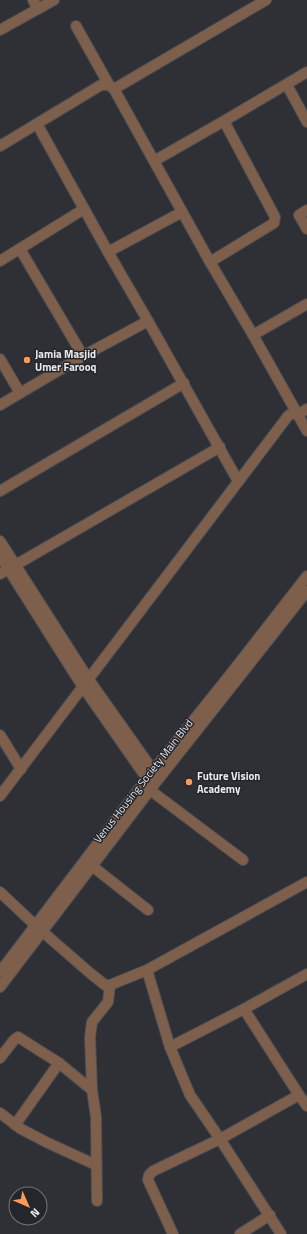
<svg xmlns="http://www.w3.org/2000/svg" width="307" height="1234" viewBox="0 0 307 1234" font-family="'Titillium Web',sans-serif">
  <rect width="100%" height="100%" fill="#2f3036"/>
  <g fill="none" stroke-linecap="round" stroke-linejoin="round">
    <g stroke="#4d4e53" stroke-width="12">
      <g id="minor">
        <polyline points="33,0 38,9"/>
        <polyline points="76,26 109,85"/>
        <polyline points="0,30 54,0"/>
        <polyline points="287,85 307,122"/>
        <polyline points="114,89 266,0"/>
        <polyline points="224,121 307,72"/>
        <polyline points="37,124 108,252 148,321 238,481"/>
        <polyline points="0,146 101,85 109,85 114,89 210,262 253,335 307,431"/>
        <polyline points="154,161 224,121 275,217 274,223 210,262"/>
        <polyline points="307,210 299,215 307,229"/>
        <polyline points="20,249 83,356"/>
        <polyline points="108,252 182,212"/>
        <polyline points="0,261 84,209"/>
        <polyline points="253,335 307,304"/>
        <polyline points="0,359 20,393"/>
        <polyline points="0,405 83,356 148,321"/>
        <polyline points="297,415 307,409"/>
        <polyline points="0,491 184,383"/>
        <polyline points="0,541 89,680 157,776"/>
        <polyline points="0,556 83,687 150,783"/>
        <polyline points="0,574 220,447"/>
        <polyline points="0,735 21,769"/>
        <polyline points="150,790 243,860"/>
        <polyline points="0,796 288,416 295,411"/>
        <polyline points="87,862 148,910"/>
        <polyline points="0,892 36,926 90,973 105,985 110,985 147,970 307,882"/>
        <polyline points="147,970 170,1047 190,1095 220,1139 299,1095 307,1106"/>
        <polyline points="0,972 152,772 229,676 307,576"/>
        <polyline points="0,987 153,786 307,591"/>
        <polyline points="244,1009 299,1095"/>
        <polyline points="170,1047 244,1009 307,974"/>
        <polyline points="0,1058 14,1040 18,1037 59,1063 92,1090"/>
        <polyline points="0,1113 21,1129 48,1143 96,1165"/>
        <polyline points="15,1125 59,1063"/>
        <polyline points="97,1201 96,1117 92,1090 90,1037 92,1022 108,1002 110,985"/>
        <polyline points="173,1234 148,1180 149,1175 153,1171 220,1139 281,1234"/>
        <polyline points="240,1234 270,1215"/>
      </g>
    </g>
    <use href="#minor" stroke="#7d5f4c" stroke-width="10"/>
  </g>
  <g fill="#fe9c57" stroke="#25262c" stroke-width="1.5">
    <circle cx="27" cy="360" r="4"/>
    <circle cx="189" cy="782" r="4"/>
  </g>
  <g text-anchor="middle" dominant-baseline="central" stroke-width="3" stroke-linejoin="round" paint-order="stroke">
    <g font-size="11" font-weight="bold" fill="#e9eaee" stroke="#25262c" text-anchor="start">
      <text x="35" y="354">Jamia Masjid<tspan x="35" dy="13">Umer Farooq</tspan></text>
      <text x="197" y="776">Future Vision<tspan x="197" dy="13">Academy</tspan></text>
    </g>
    <g font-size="11" fill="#e9eaee" stroke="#25262c">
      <text transform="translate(143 781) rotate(-52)">Venus Housing Society Main Blvd</text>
    </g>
  </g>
  <g transform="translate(28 1206) rotate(135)"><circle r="19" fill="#25262c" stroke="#73747a"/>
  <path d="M0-3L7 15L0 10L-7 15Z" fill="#fe9c57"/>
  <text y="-6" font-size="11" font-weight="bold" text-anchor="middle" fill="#e9eaee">N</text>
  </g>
</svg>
